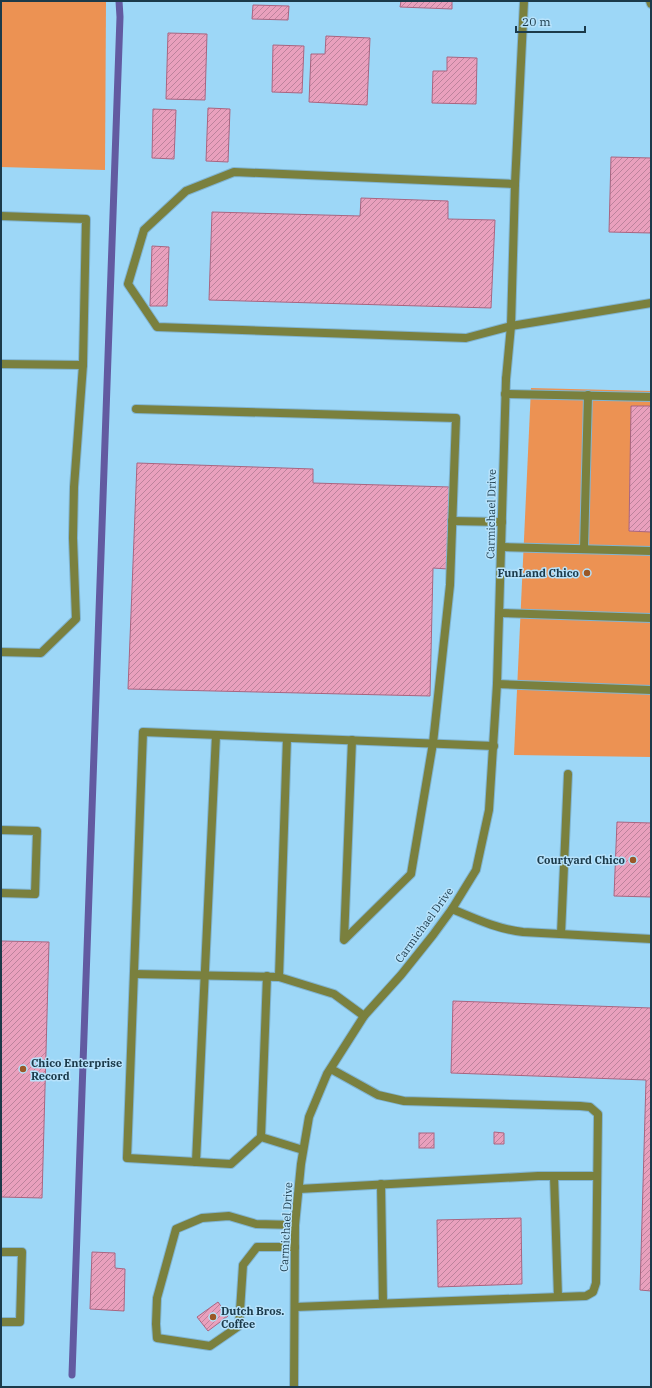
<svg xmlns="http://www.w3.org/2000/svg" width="652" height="1388" viewBox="0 0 652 1388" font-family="'IBM Plex Serif',serif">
  <defs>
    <pattern id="building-hatch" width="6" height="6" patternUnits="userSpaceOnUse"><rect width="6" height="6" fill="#e9a0bd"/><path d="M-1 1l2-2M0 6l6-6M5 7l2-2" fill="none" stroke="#bc839c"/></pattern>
  </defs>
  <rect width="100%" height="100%" fill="#9dd7f7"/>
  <g fill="#ec9253">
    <polygon points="1,1 106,1 105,170 1,167"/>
    <polygon points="531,388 651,391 651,757 514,755"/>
  </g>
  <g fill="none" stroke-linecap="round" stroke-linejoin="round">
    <polyline stroke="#625aa1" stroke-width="7" points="72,1375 120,17 119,1"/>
  </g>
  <g fill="url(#building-hatch)" stroke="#a96581">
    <polygon points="401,1 452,1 452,9 400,7"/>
    <polygon points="253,5 289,6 288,20 252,19"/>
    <polygon points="168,33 207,34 205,100 166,99"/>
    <polygon points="326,36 370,38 367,105 309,102 311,54 325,54"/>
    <polygon points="273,45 304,46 302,93 272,92"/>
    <polygon points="447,57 477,58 476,104 432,103 433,71 447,71"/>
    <polygon points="208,108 230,109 228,162 206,161"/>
    <polygon points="153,109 176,110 174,159 152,158"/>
    <polygon points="611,157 651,158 651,233 609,232"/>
    <polygon points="361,198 448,201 448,219 495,220 491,308 209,300 212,212 360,216"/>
    <polygon points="152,246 169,247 167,306 150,306"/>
    <polygon points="631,406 651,406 651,532 629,531"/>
    <polygon points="137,463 313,469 313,483 450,487 448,569 433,568 430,696 128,689"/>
    <polygon points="617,822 651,823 651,897 614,896"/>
    <polygon points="1,941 49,942 42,1198 1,1197"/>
    <polygon points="453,1001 651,1008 651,1291 640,1290 646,1080 451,1073"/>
    <polygon points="494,1132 504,1133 504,1144 494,1144"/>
    <rect x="419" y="1133" width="15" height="15"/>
    <polygon points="521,1218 522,1284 438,1287 437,1220"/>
    <polygon points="92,1252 115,1253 115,1268 125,1269 124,1311 90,1309"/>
    <polygon points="218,1302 228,1316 208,1331 197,1317"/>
  </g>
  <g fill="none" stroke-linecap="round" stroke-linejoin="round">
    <g stroke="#80b4d1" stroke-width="10">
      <g id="lane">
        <polyline points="650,1 651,4"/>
        <polyline points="515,184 234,172 186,191 144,230 128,284 157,327 466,338 511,326 651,303"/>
        <polyline points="1,216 86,219 83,365 74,487 73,538 76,619 41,653 1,652"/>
        <polyline points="1,364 83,365"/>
        <polyline points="506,379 511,326 515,184 524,1"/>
        <polyline points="505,394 651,397"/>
        <polyline points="136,409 456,418 450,585 433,743 411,874 344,940 352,740"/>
        <polyline points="452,521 502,522"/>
        <polyline points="502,547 651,551"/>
        <polyline points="584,549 588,395"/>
        <polyline points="500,613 651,618"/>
        <polyline points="497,684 651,690"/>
        <polyline points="1,830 37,831 35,894 1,893"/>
        <path d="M452 909C476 919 497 929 523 932L651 939"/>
        <polyline points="561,934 568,774"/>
        <polyline points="134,974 279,977 334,994 364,1016"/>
        <polyline points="279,977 287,738"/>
        <polyline points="261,1137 267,976"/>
        <polyline points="303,1150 261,1137 231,1164 127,1158 143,732 494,746"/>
        <polyline points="196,1162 216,735"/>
        <polyline points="554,1176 558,1297"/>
        <polyline points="381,1184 383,1303"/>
        <polyline points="299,1189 538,1176 597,1176"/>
        <polyline points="295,1247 257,1247 243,1265 239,1326 210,1346 157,1338 156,1324 157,1298 176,1229 202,1218 229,1216 256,1224 295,1225"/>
        <polyline points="1,1252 22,1252 20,1322 1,1322"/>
        <polyline points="295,1307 586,1296 593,1292 596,1283 598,1114 590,1107 580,1106 404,1101 378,1095 331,1069"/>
      </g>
    </g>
    <g stroke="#80b4d1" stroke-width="10">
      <polyline id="street" points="294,1387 295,1225 301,1164 309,1117 327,1074 364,1016 401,975 433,935 452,909 476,870 489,810 497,684 506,379"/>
    </g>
    <use href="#lane" stroke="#7a803e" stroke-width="8"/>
    <use href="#street" stroke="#7a803e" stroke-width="8"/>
  </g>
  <g fill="#9a5827" stroke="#b7e2fb" stroke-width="1.5">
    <circle cx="587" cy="573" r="4"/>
    <circle cx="633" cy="860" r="4"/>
    <circle cx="23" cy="1069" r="4"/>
    <circle cx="213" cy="1317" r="4"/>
  </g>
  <g text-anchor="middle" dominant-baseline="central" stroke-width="3" stroke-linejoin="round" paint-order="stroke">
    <g font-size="11" fill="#1b3a4a" stroke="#b7e2fb">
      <text transform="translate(491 514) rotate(-89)">Carmichael Drive</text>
      <text transform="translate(424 925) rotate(-54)">Carmichael Drive</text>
      <text transform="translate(286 1227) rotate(-87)">Carmichael Drive</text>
    </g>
    <g font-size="11" font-weight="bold" fill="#1b3a4a" stroke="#b7e2fb" text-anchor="end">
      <text x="579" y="573">FunLand Chico</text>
      <text x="625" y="860">Courtyard Chico</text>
      <text x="31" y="1063" text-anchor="start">Chico Enterprise<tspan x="31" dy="13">Record</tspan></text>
      <text x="221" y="1311" text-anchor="start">Dutch Bros.<tspan x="221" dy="13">Coffee</tspan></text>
    </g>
  </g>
  <rect width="652" height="1388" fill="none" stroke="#1b3a4a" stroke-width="4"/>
  <path d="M516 26v6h69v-6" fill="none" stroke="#1b3a4a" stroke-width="2"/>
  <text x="522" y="26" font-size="12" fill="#1b3a4a" stroke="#b7e2fb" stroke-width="3" paint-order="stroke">20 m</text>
</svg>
